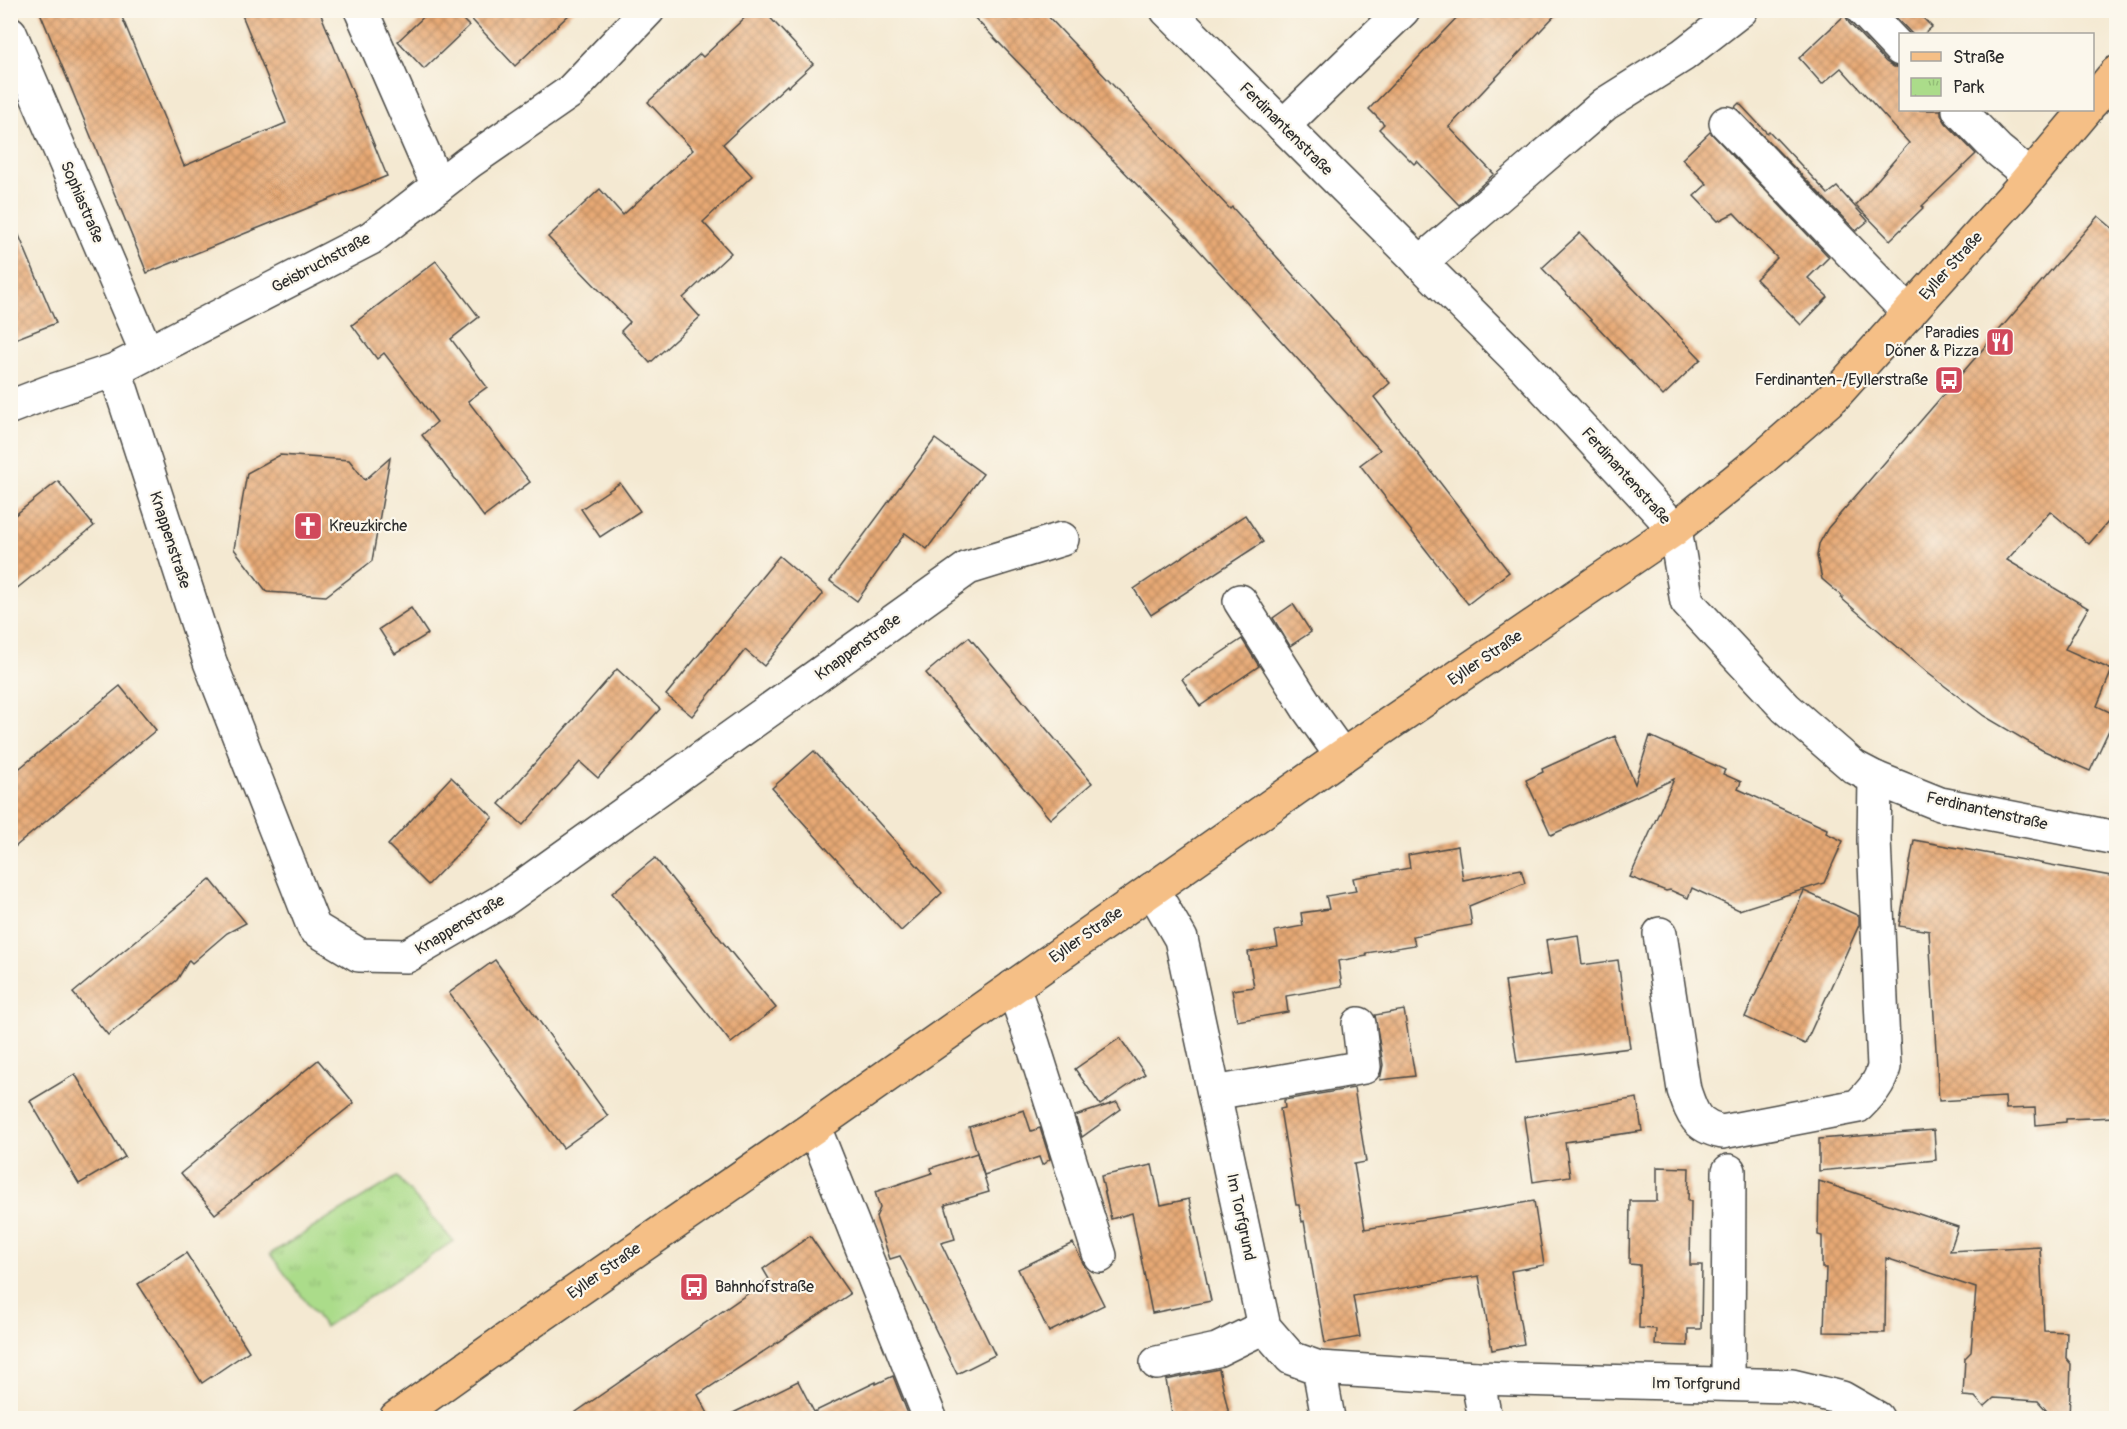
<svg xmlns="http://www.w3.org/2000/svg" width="2127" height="1429" viewBox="0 0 2127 1429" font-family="Pangolin,sans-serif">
  <defs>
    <pattern id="park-tufts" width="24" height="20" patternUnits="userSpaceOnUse" patternTransform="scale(1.5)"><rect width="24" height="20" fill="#abdc8a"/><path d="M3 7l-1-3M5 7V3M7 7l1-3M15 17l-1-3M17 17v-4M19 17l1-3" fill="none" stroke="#93bd77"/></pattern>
    <pattern id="building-cross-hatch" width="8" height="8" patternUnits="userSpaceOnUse" patternTransform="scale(1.5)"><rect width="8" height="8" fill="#e7a975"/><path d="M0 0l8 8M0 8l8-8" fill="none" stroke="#bb8a60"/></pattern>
  </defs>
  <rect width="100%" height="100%" fill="#fbf7ec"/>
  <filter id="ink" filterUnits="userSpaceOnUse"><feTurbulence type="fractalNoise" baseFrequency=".0167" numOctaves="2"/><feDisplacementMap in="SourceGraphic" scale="12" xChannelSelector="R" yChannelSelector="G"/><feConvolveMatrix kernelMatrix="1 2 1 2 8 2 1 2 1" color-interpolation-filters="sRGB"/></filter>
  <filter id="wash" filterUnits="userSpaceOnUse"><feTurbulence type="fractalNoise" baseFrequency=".008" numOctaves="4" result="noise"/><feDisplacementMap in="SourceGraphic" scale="24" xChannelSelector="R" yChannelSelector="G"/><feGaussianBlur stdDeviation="1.35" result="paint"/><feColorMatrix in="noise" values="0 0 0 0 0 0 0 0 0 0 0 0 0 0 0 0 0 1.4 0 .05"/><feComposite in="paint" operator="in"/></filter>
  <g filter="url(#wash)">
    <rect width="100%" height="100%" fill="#f4e9d2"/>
    <polygon fill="url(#park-tufts)" stroke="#6b845a" stroke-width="1.5" points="397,1177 453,1241 325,1327 270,1254"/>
    <g id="blocks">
      <g fill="url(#building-cross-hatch)">
        <polygon points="39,10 119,10 184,166 286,123 240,10 319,10 387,176 147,273"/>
        <polygon points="431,10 453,10 469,26 424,69 398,41"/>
        <polygon points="463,10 574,10 515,66"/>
        <polygon points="753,10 763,10 813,64 788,87 787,85 723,144 752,176 703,222 731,253 683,298 700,317 650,363 621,331 630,322 548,237 600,189 623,215 693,150 648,102 700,54 703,57"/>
        <polygon points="967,10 1042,10 1230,209 1232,207 1390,383 1374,397 1509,572 1468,604 1360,465 1380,450 1179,228"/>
        <polygon points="1464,10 1560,10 1449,127 1494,174 1459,205 1417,161 1414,164 1379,129 1384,124 1369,109"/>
        <polygon points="1889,10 1915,10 1932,27 1924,34 1912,34"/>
        <polygon points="1845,15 1849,23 1886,62 1894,67 1900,67 1900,110 1941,110 1941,115 1946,123 1976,154 1922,206 1924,207 1890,240 1856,205 1909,143 1841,68 1822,84 1799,58"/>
        <polygon points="1739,103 1767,133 1769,131 1828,194 1837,187 1868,221 1856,231 1735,107"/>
        <polygon points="1710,132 1829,257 1808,278 1828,297 1801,325 1756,279 1777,258 1734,213 1718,221 1694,196 1707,184 1682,159"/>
        <polygon points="10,214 56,323 10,341"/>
        <polygon points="2098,216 2116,231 2116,513 2089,544 2050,511 2007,560 2088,608 2065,649 2112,670 2097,706 2116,715 2090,771 2042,750 1984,716 1929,674 1841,598 1843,597 1822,579 1817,556 1819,544 1828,528"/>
        <polygon points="1580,233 1701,359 1663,396 1542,268"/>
        <polygon points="436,261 479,317 451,339 487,387 468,401 530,482 484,517 422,435 437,422 384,353 377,359 352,325"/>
        <polygon points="935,439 983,474 927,549 905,533 857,601 830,581"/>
        <polygon points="280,455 349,460 365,480 390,458 372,561 326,596 267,592 234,549 247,473"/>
        <polygon points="58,481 94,526 10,594 10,519"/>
        <polygon points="620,483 640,511 600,537 581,509"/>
        <polygon points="1245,515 1263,542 1151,615 1134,589"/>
        <polygon points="779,556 823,594 764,666 745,650 692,716 666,695"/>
        <polygon points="1293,604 1311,632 1290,646 1273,618"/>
        <polygon points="411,608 428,634 395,654 379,629"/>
        <polygon points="969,637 1092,783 1050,819 926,673"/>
        <polygon points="1242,639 1259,666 1200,706 1182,679"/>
        <polygon points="617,669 660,709 598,778 580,762 523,825 499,804"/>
        <polygon points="120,686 156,730 10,851 10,776"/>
        <polygon points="1615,736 1635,784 1650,736 1725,770 1723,774 1741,782 1738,789 1827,829 1826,833 1843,841 1824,883 1739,910 1692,888 1688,898 1670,890 1666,891 1630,877 1674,779 1551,835 1526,780 1543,772 1542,769"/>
        <polygon points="814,751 942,893 901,931 772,788"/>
        <polygon points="451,777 493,817 428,885 388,845"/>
        <polygon points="1914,840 2116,877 2116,1117 2066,1119 2066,1122 2036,1125 2035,1108 2006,1109 2005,1097 1939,1101 1929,931 1899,926"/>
        <polygon points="1458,846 1463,880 1521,869 1525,883 1469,906 1472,925 1413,936 1415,945 1366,953 1367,956 1338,961 1342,986 1286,996 1288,1012 1237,1021 1232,990 1254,987 1248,952 1278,947 1275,931 1303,926 1301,913 1329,909 1326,896 1356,891 1353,878 1410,868 1408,855"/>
        <polygon points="655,858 776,1008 731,1043 612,893"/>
        <polygon points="210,879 246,923 227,933 192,963 189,960 177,980 108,1035 73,993"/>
        <polygon points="1804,891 1859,916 1859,925 1805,1044 1745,1017"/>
        <polygon points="1578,935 1582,965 1618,960 1630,1048 1517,1062 1505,981 1551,974 1546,940"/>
        <polygon points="495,960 608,1116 563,1148 449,993"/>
        <polygon points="1404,1010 1415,1076 1380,1080 1383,1065 1375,1015"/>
        <polygon points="1120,1038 1145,1074 1100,1105 1075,1069"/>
        <polygon points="318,1060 354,1103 215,1214 181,1173"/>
        <polygon points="75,1074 125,1157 79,1184 30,1101"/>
        <polygon points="1354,1088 1366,1162 1354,1164 1365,1229 1534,1201 1544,1265 1511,1271 1524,1344 1492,1350 1479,1276 1353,1296 1360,1337 1325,1343 1304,1221 1302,1222 1299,1205 1296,1205 1280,1109 1285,1108 1284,1100"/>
        <polygon points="1637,1098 1642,1131 1565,1142 1570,1176 1533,1182 1524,1117"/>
        <polygon points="1117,1102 1121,1109 1082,1137 1075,1116"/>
        <polygon points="1024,1110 1031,1131 1040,1128 1050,1159 1042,1165 1039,1157 984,1175 969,1127"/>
        <polygon points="1934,1130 1936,1160 1819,1171 1819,1139"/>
        <polygon points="977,1153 989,1192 945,1205 955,1239 941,1243 995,1355 957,1374 900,1256 890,1259 876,1217 880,1208 875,1192 932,1173 931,1168"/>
        <polygon points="1152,1165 1161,1205 1189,1199 1211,1301 1152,1313 1132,1213 1111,1219 1101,1176"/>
        <polygon points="1657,1167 1689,1168 1688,1201 1691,1201 1690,1265 1702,1265 1701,1329 1688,1329 1688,1346 1655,1345 1656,1329 1639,1328 1640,1265 1629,1264 1630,1201 1657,1201"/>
        <polygon points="1819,1181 1958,1227 1950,1251 2040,1246 2044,1331 2067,1332 2066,1358 2071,1364 2069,1419 2054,1419 2038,1401 1994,1398 1984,1407 1975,1397 1963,1396 1965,1358 1971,1352 1976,1288 1886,1258 1885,1333 1824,1332 1826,1268 1822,1268 1822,1236 1818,1235"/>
        <polygon points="810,1236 850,1294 698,1395 711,1419 566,1419 769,1279 763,1269"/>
        <polygon points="1073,1243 1104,1305 1049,1332 1018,1269"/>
        <polygon points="186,1253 249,1351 202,1383 138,1284"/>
        <polygon points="1219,1369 1230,1419 1173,1419 1166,1380"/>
        <polygon points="893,1376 910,1419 721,1419 798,1381 814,1412 876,1382 876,1384"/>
      </g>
    </g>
  </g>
  <g filter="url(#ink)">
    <use href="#blocks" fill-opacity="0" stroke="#494844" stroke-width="1.5"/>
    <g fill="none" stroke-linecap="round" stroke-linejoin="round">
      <g stroke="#494844" stroke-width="36">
        <g id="minor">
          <polyline points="361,10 438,186"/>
          <polyline points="1167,10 1523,365 1675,529 1687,602 1786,708 1854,767 1875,778 1940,804 2116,838"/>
          <polyline points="1863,10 1900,49"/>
          <polyline points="10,33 147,353"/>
          <polyline points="1959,110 1998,150 2030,176"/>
          <polyline points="1726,123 1909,313"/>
          <polyline points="1283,126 1403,10"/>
          <polyline points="1420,263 1605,104 1683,55 1741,10"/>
          <polyline points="115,370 210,662 314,928 359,955 407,956 502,901 968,568 1062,539"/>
          <polyline points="10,407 49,392 115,370 371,238 469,162 570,92 648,10"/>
          <polyline points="1240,601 1309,710 1342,756"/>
          <polyline points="1152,889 1181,939 1264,1327 1291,1358 1319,1368 1477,1378 1792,1386 1842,1398 1877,1418"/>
          <path d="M1660 934 1684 1090C1692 1113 1695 1126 1722 1132L1858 1106C1870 1094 1880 1084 1884 1067L1874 840 1875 778"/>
          <polyline points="1013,987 1033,1044 1100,1256"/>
          <polyline points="1214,1093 1364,1067 1359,1024"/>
          <polyline points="814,1127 930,1418"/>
          <polyline points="1157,1363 1217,1350 1264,1327"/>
          <polyline points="1319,1368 1328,1418"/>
          <polyline points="1477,1378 1485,1418"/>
          <polyline points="1728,1384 1729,1171"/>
        </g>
      </g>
      <g stroke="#494844" stroke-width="36">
        <g id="major">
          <polyline points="2092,102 2116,73"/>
          <polyline points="396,1418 517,1332 814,1127 1342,756 1675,529 1757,463 1834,396 2018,191 2086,110"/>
        </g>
      </g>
      <use href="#minor" stroke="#fff" stroke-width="33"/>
      <use href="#major" stroke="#f5bf86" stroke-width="33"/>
    </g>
  </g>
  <defs>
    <g id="restaurant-square" transform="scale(1.5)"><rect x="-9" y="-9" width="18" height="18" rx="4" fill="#d1495b" stroke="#fbf7ec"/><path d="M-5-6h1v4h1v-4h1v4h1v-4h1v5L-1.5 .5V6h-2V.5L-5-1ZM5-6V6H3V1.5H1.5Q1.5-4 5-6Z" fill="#fff"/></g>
    <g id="bus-square" transform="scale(1.5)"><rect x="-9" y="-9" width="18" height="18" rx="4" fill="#d1495b" stroke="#fbf7ec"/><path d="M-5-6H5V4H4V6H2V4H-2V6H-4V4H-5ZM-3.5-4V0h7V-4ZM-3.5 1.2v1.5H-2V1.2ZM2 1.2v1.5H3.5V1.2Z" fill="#fff"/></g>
    <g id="church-square" transform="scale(1.5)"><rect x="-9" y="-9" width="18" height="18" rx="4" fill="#d1495b" stroke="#fbf7ec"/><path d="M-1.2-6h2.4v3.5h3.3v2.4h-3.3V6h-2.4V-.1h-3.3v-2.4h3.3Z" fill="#fff"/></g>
  </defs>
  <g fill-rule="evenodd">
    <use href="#restaurant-square" x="2000" y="342"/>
    <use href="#bus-square" x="1949" y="380"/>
    <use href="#church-square" x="308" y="526"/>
    <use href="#bus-square" x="694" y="1287"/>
  </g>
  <g text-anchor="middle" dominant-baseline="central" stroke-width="4.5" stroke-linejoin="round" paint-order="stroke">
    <g font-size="16" fill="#2b2b2b" stroke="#fbf7ec">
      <text transform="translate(1286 129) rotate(45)">Ferdinantenstraße</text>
      <text transform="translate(82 202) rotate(67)">Sophiastraße</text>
      <text transform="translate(321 263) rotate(-28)">Geisbruchstraße</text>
      <text transform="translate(1951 266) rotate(-48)">Eyller Straße</text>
      <text transform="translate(1626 476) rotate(48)">Ferdinantenstraße</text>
      <text transform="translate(170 540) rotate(72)">Knappenstraße</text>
      <text transform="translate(858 647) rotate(-36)">Knappenstraße</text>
      <text transform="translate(1485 658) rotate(-34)">Eyller Straße</text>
      <text transform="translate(1987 811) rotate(13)">Ferdinantenstraße</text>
      <text transform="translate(460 925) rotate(-31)">Knappenstraße</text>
      <text transform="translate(1086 935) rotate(-35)">Eyller Straße</text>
      <text transform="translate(1241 1217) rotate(78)">Im Torfgrund</text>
      <text transform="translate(604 1271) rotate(-35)">Eyller Straße</text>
      <text transform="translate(1696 1384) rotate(1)">Im Torfgrund</text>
    </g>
    <g font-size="16" fill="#2b2b2b" stroke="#fbf7ec" text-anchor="end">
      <text x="1979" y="333">Paradies<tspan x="1979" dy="18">Döner &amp; Pizza</tspan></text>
      <text x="1928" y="380">Ferdinanten-/Eyllerstraße</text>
      <text x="329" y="526" text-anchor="start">Kreuzkirche</text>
      <text x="715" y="1287" text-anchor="start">Bahnhofstraße</text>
    </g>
  </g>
  <rect width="2127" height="1429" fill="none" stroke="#fbf7ec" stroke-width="36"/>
  <rect x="1899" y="33" width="195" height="78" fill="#fbf7ec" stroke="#a8a59f" stroke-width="1.5"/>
  <rect x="1911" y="52" width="30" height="9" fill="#f5bf86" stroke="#a8a59f" stroke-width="1.5"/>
  <text x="1953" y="63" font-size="18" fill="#2b2b2b">Straße</text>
  <rect x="1911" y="78" width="30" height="18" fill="url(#park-tufts)" stroke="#a8a59f" stroke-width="1.5"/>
  <text x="1953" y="93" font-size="18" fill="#2b2b2b">Park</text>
</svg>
